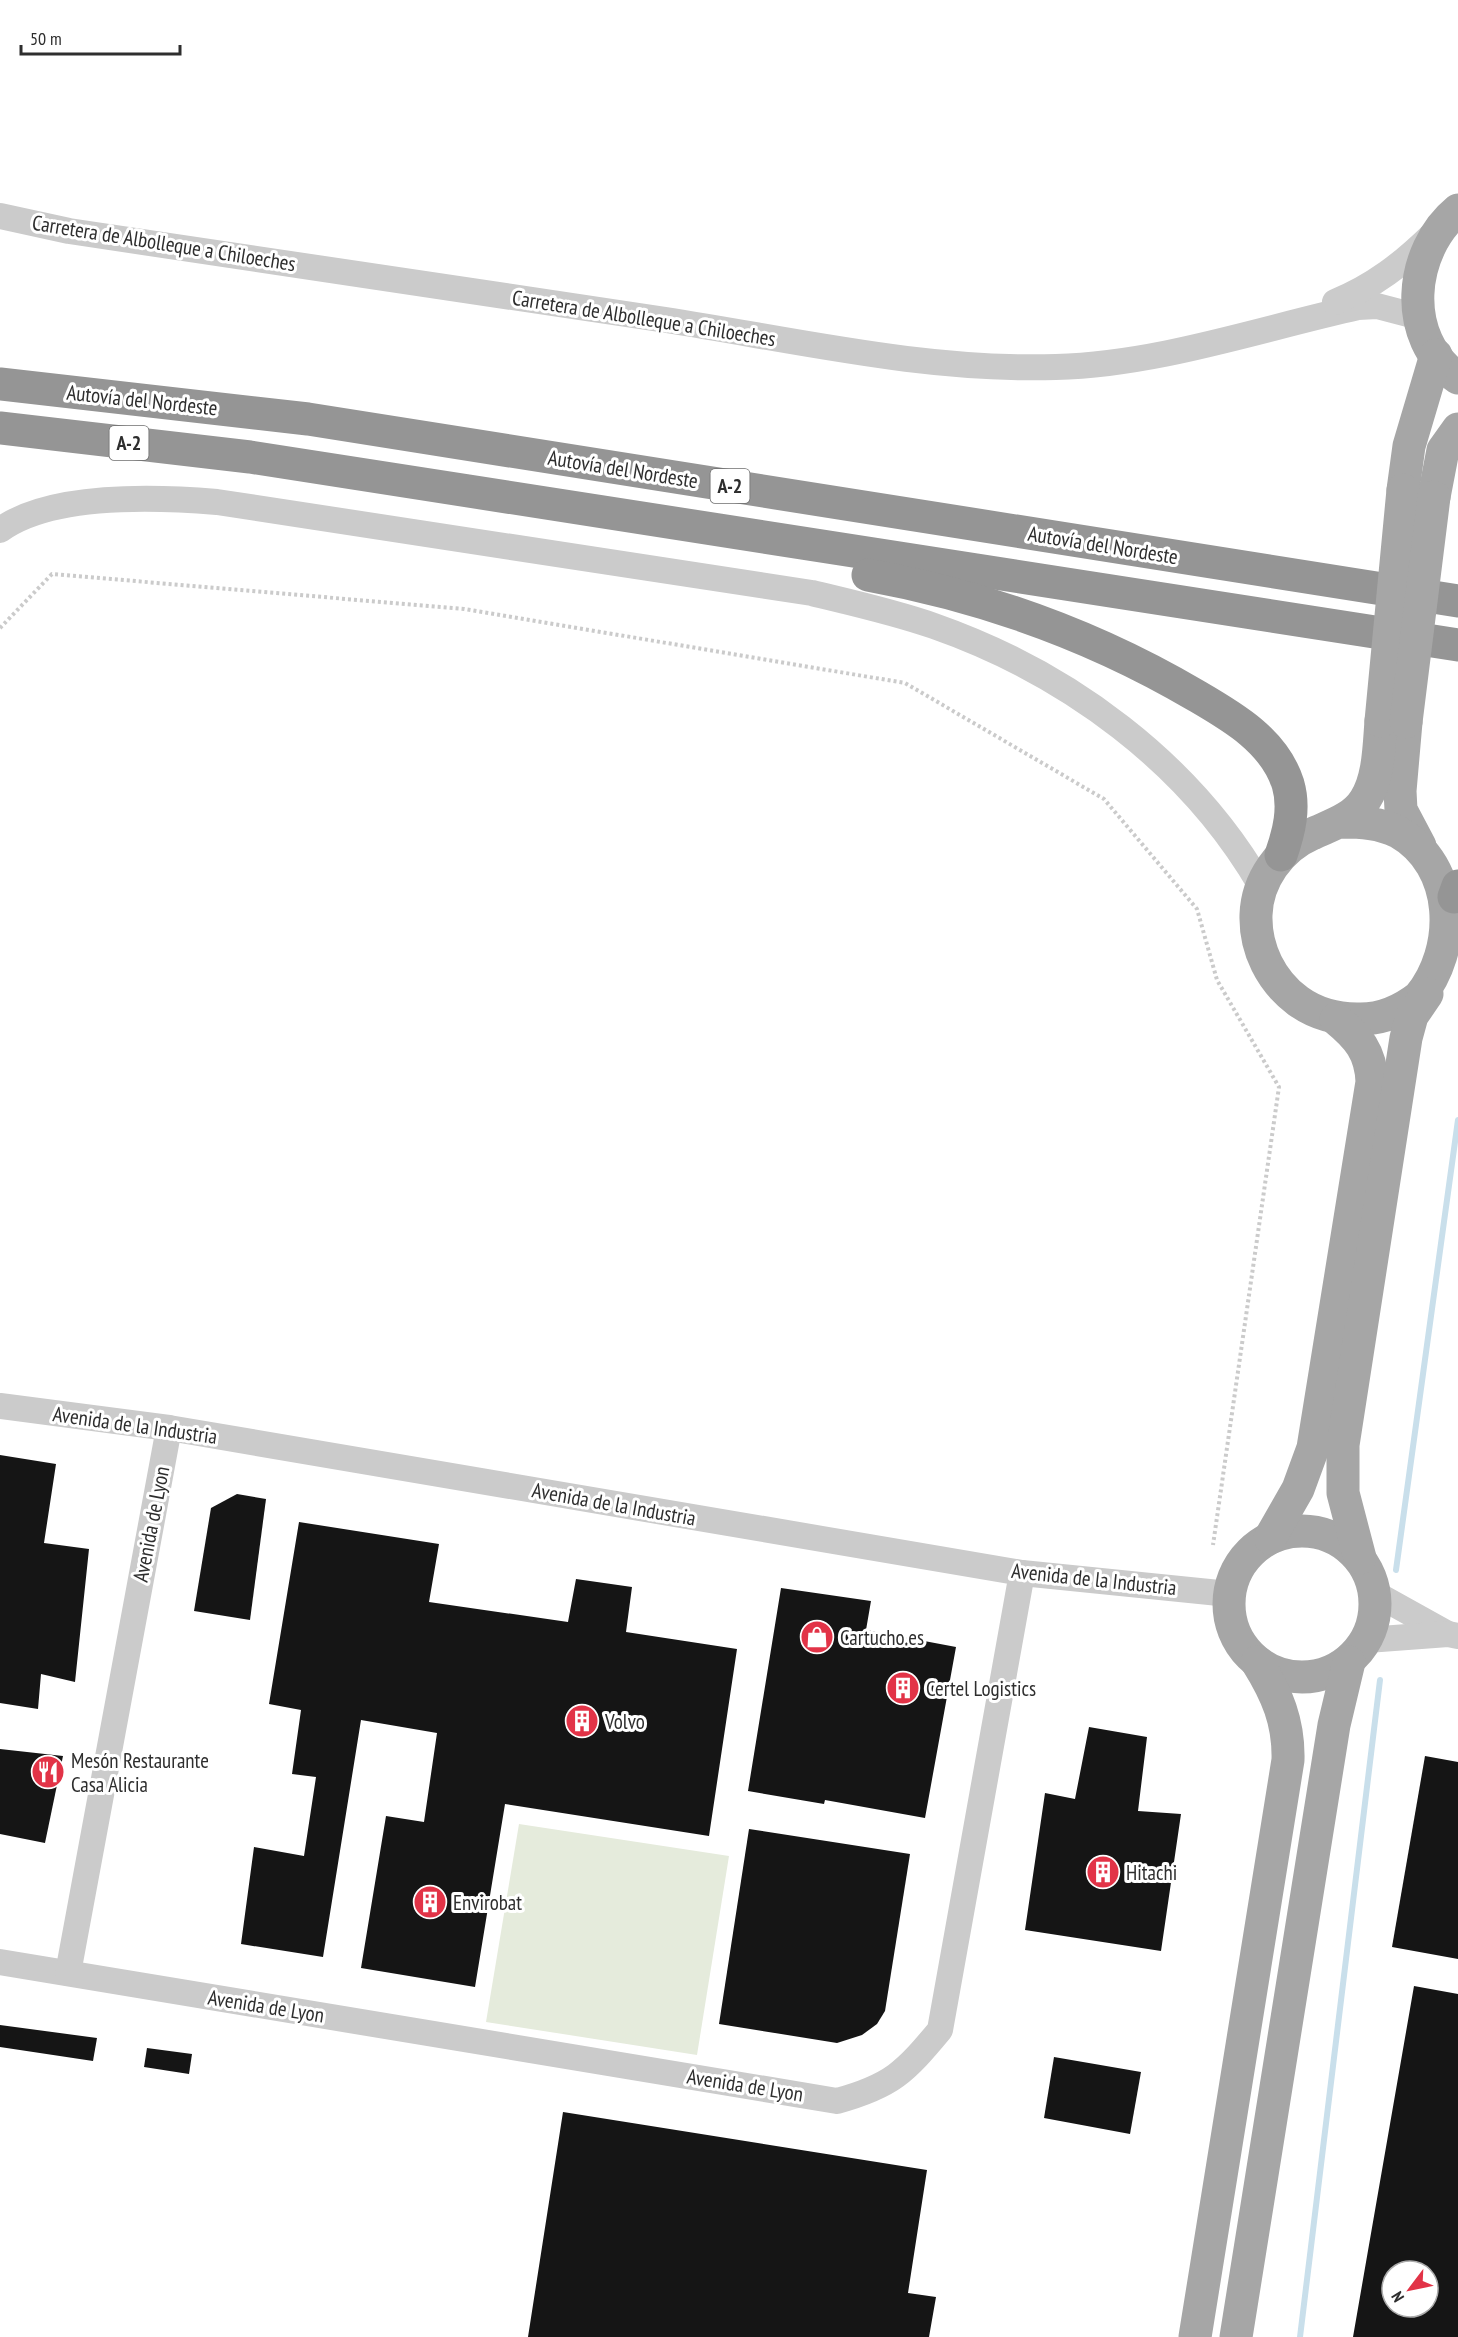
<svg xmlns="http://www.w3.org/2000/svg" width="1458" height="2337" viewBox="0 0 1458 2337" font-family="'PT Sans Narrow',sans-serif">
  <rect width="100%" height="100%" fill="#fff"/>
  <polygon fill="#e5ebdc" points="519,1824 729,1856 697,2055 486,2022"/>
  <g fill="none" stroke-linecap="round" stroke-linejoin="round">
    <g stroke="#c9dfeb" stroke-width="6">
      <polyline points="1396,1570 1458,1120"/>
      <polyline points="1300,2337 1380,1680"/>
    </g>
  </g>
  <g fill="#151515" fill-rule="evenodd">
    <polygon points="0,1455 56,1464 44,1543 89,1549 75,1682 41,1674 38,1709 0,1703"/>
    <polygon points="237,1494 266,1499 250,1620 194,1611 211,1508"/>
    <polygon points="299,1522 439,1544 429,1602 568,1622 576,1579 632,1587 626,1632 737,1649 709,1836 505,1804 475,1987 361,1968 386,1816 424,1822 437,1733 361,1720 323,1957 241,1944 254,1847 304,1856 316,1777 292,1774 301,1710 269,1704"/>
    <polygon points="781,1588 871,1601 866,1630 956,1647 925,1818 825,1800 824,1804 748,1791"/>
    <polygon points="1089,1727 1147,1737 1138,1811 1181,1814 1161,1951 1025,1930 1045,1793 1075,1799"/>
    <polygon points="0,1749 63,1756 45,1843 0,1834"/>
    <polygon points="1425,1756 1458,1762 1458,1959 1392,1947"/>
    <polygon points="749,1829 910,1854 885,2011 877,2024 862,2035 837,2043 719,2024"/>
    <path d="M1414 1986 1458 1994V2337H1353ZM1392 2271H1428V2307H1392Z"/>
    <polygon points="0,2025 97,2038 93,2061 0,2047"/>
    <polygon points="147,2048 192,2054 189,2074 144,2067"/>
    <polygon points="1054,2057 1141,2072 1130,2134 1044,2118"/>
    <polygon points="563,2112 927,2170 908,2293 936,2297 929,2337 528,2337"/>
  </g>
  <g fill="none" stroke-linecap="round" stroke-linejoin="round">
    <polyline stroke="#cbcbcb" stroke-width="4" stroke-dasharray="3 3" stroke-linecap="butt" points="0,628 52,574 464,609 905,683 1104,799 1197,909 1217,980 1279,1087 1213,1545"/>
    <g stroke="#cbcbcb" stroke-width="26">
      <path d="M0 216 69 231C268 260 467 289 666 320 795 340 925 371 1056 367 1159 364 1259 329 1358 307L1377 306 1419 317"/>
      <path d="M1335 302C1374 286 1402 264 1432 235"/>
      <path d="M0 530C51 493 156 497 217 502L812 593C853 603 894 612 934 626 1068 673 1190 763 1261 886"/>
      <polyline points="0,1406 169,1428 1022,1573 1229,1594"/>
      <polyline points="1376,1594 1448,1634"/>
      <polyline points="1367,1640 1448,1634 1458,1636"/>
      <path d="M0 1962 837 2101C892 2086 905 2072 940 2030L1022 1573"/>
      <polyline points="68,1973 169,1428"/>
    </g>
    <g stroke="#a6a6a6" stroke-width="33">
      <path d="M1458 210C1409 250 1400 339 1458 378"/>
      <polyline points="1403,490 1409,446 1436,355"/>
      <polyline points="1434,497 1443,450 1458,429"/>
      <polyline points="1406,722 1400,791 1401,810 1420,846"/>
      <path d="M1341 822C1361 822 1380 823 1398 832 1458 866 1458 950 1419 997 1401 1011 1380 1020 1357 1019 1335 1019 1316 1014 1298 1001 1271 981 1255 949 1256 915 1257 880 1280 848 1312 834 1331 825 1353 819 1365 800 1379 778 1379 746 1381 721"/>
      <circle cx="1302" cy="1604" r="73"/>
      <path d="M1270 1538 1298 1489 1313 1448 1372 1082C1371 1052 1358 1037 1336 1019"/>
      <polyline points="1360,1558 1343,1493 1343,1445 1406,1038 1412,1016 1427,994"/>
      <path d="M1195 2337 1288 1760C1289 1722 1277 1694 1257 1662"/>
      <polyline points="1236,2337 1334,1725 1349,1662"/>
    </g>
    <g stroke="#959595" stroke-width="33">
      <polyline points="0,384 308,419 1458,601"/>
      <polyline points="0,428 250,457 1458,645"/>
      <path d="M868 575C983 596 1093 635 1195 695 1231 716 1274 740 1288 784 1295 808 1289 832 1281 855"/>
      <polyline points="1454,897 1458,886"/>
    </g>
    <g stroke="#a6a6a6" stroke-width="33">
      <polyline points="1381,721 1403,490"/>
      <polyline points="1406,722 1434,497"/>
    </g>
  </g>
  <defs>
    <g id="shop-disc" transform="scale(1.725)"><circle r="9.5" fill="#e23347" stroke="#fff"/><path d="M-5-2.5h2.3a2.7 3.5 0 0 1 5.4 0H5L5.5 6h-11ZM-1.5-2.5h3a1.5 2.3 0 0 0-3 0Z" fill="#fff"/></g>
    <g id="building-disc" transform="scale(1.725)"><circle r="9.5" fill="#e23347" stroke="#fff"/><path d="M-4-6H4V6H1V3H-1V6H-4ZM-2.5-4.3h1.7v1.8h-1.7ZM.8-4.3h1.7v1.8H.8ZM-2.5-1h1.7V.8h-1.7ZM.8-1h1.7V.8H.8Z" fill="#fff"/></g>
    <g id="restaurant-disc" transform="scale(1.725)"><circle r="9.5" fill="#e23347" stroke="#fff"/><path d="M-5-6h1v4h1v-4h1v4h1v-4h1v5L-1.5 .5V6h-2V.5L-5-1ZM5-6V6H3V1.5H1.5Q1.5-4 5-6Z" fill="#fff"/></g>
  </defs>
  <g fill-rule="evenodd">
    <use href="#shop-disc" x="817" y="1637"/>
    <use href="#building-disc" x="903" y="1688"/>
    <use href="#building-disc" x="582" y="1721"/>
    <use href="#restaurant-disc" x="48" y="1772"/>
    <use href="#building-disc" x="1103" y="1872"/>
    <use href="#building-disc" x="430" y="1902"/>
  </g>
  <g text-anchor="middle" dominant-baseline="central" stroke-width="6" stroke-linejoin="round" paint-order="stroke">
    <g fill="#fff" stroke="#6d6d6d" stroke-width="1.5">
      <rect x="109.5" y="426" width="39" height="34" rx="4.5"/>
      <rect x="710.5" y="469" width="39" height="34" rx="4.5"/>
    </g>
    <g font-size="20" font-weight="bold" fill="#2e2e2e">
      <text x="129" y="443">A-2</text>
      <text x="730" y="486">A-2</text>
    </g>
    <g font-size="21" fill="#2e2e2e" stroke="#fff">
      <text transform="translate(164 243) rotate(9)">Carretera de Albolleque a Chiloeches</text>
      <text transform="translate(644 318) rotate(9)">Carretera de Albolleque a Chiloeches</text>
      <text transform="translate(142 400) rotate(6)">Autovía del Nordeste</text>
      <text transform="translate(623 469) rotate(9)">Autovía del Nordeste</text>
      <text transform="translate(1103 545) rotate(9)">Autovía del Nordeste</text>
      <text transform="translate(135 1425) rotate(8)">Avenida de la Industria</text>
      <text transform="translate(614 1504) rotate(10)">Avenida de la Industria</text>
      <text transform="translate(151 1524) rotate(-79)">Avenida de Lyon</text>
      <text transform="translate(1094 1579) rotate(6)">Avenida de la Industria</text>
      <text transform="translate(266 2006) rotate(9)">Avenida de Lyon</text>
      <text transform="translate(745 2085) rotate(9)">Avenida de Lyon</text>
    </g>
    <g font-size="21" fill="#2e2e2e" stroke="#fff" text-anchor="start">
      <text x="840" y="1637">Cartucho.es</text>
      <text x="926" y="1688">Certel Logistics</text>
      <text x="605" y="1721">Volvo</text>
      <text x="71" y="1760">Mesón Restaurante<tspan x="71" dy="24">Casa Alicia</tspan></text>
      <text x="1126" y="1872">Hitachi</text>
      <text x="453" y="1902">Envirobat</text>
    </g>
  </g>
  <g transform="translate(1410 2289) rotate(238)"><circle r="28" fill="#ffffff" stroke="#ababab" stroke-width="1.5"/>
  <path d="M0-4.5L10 22L0 15L-10 22Z" fill="#e23347"/>
  <text y="-9" font-size="16" font-weight="bold" text-anchor="middle" fill="#2e2e2e">N</text>
  </g>
  <path d="M21 45v9h159v-9" fill="none" stroke="#2e2e2e" stroke-width="3"/>
  <text x="30" y="45" font-size="18" fill="#2e2e2e" stroke="#ffffff" stroke-width="4.5" paint-order="stroke">50 m</text>
</svg>
